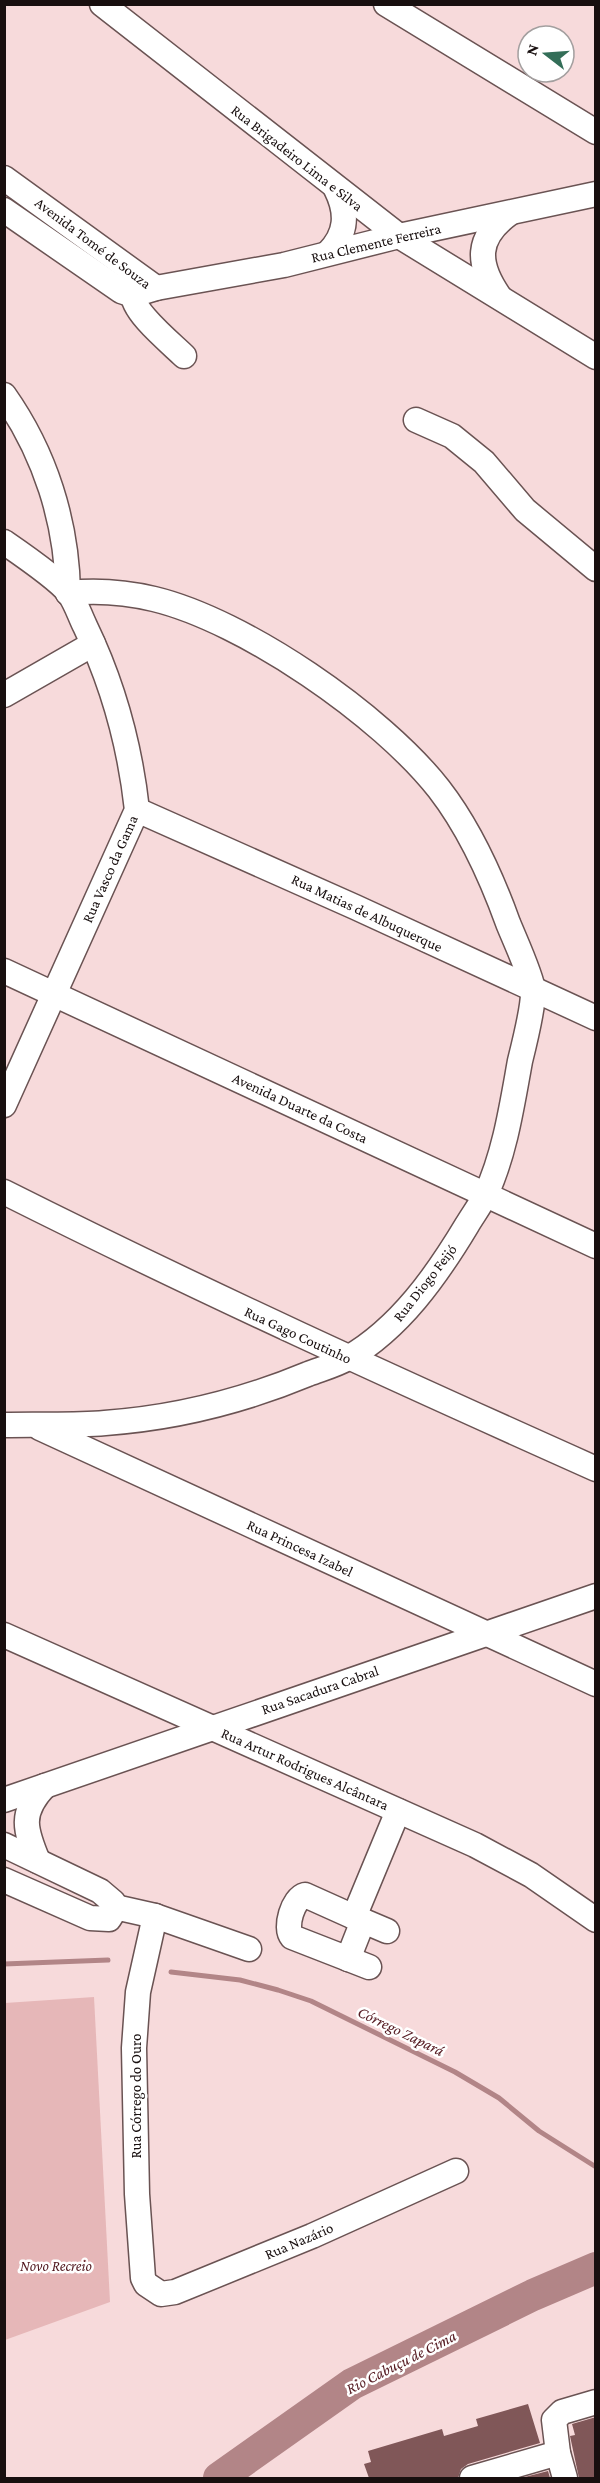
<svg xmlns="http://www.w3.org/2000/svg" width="600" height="2483" viewBox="0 0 600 2483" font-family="'Crimson Pro',serif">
  <rect width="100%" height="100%" fill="#f7dadb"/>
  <polygon fill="#e6b7b8" points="94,1997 110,2302 5,2340 5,2003"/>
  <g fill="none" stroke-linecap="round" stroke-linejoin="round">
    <g stroke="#b28587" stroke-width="5">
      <polyline points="4,1964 108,1960"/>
      <polyline points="171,1972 240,1980 278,1990 311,2001 455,2072 499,2098 539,2131 596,2167"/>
    </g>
    <polyline stroke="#b28587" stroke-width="32" points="219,2478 352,2384 533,2295 596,2268"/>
  </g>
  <g fill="#805758">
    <polygon points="528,2404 540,2443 468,2464 461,2469 458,2478 369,2478 364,2464 371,2462 368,2451 442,2429 444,2436 478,2426 476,2419"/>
    <polygon points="596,2417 596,2478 579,2478 570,2436 575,2435 572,2424"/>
    <polygon points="548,2471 550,2478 521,2478"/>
  </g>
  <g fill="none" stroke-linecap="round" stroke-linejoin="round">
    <g stroke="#6a5353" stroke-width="27">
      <g id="minor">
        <polyline points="102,4 399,236 596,357"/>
        <polyline points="386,4 596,132"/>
        <polyline points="4,178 156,288"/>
        <polyline points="4,210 121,291 133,295 156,288 284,265 399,236 596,194"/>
        <path d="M328 253C347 234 348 213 336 189"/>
        <path d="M137 280C136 284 133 290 133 294 132 312 172 344 184 356"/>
        <path d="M499 296C477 264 475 238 510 213"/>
        <path d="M4 395C45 453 67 522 68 593"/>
        <polyline points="416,420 452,436 484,462 525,510 596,569"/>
        <path d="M4 542C20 553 58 579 69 593 76 603 80 616 85 626 113 684 130 746 137 810L4 1105"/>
        <polyline points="4,695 93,644"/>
        <polyline points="137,810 355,907 596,1018"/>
        <polyline points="4,971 596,1246"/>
        <path d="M4 1192C199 1290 397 1380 596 1469"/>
        <path d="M4 1425C38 1424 72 1426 105 1423 175 1418 243 1401 308 1374 321 1369 336 1365 348 1358 400 1328 437 1275 467 1225 473 1215 481 1204 486 1194 505 1153 512 1105 520 1061 524 1045 534 1005 533 990 532 977 514 938 508 923 491 876 470 829 439 789 381 715 245 621 154 599 125 592 98 590 68 593"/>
        <polyline points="40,1428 596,1684"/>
        <polyline points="4,1635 475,1845 531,1875 596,1920"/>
        <polyline points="4,1800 596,1596"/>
        <polyline points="4,1845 100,1891 113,1902 114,1911 109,1919 90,1918 4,1880"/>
        <path d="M38 1861C25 1830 19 1813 45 1786"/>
        <polyline points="115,1907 155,1916 249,1949"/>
        <polyline points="155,1916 138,1992 134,2048 137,2194 143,2278 146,2284 161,2294 175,2292 312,2236 456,2171"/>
        <polyline points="354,1917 387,1931"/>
        <polyline points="348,1959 363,1921"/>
        <path d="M369 1967 292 1937C284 1928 293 1898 305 1895L354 1917 398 1811"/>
        <polyline points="472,2478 558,2453"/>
        <polyline points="565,2478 558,2453 554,2420 562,2412 596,2402"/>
      </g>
    </g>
    <use href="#minor" stroke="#fff" stroke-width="24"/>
  </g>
  <g text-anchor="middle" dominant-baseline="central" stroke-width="5" stroke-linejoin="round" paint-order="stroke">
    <g font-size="15" fill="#180f0f" stroke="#fff">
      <text transform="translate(297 158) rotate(38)">Rua Brigadeiro Lima e Silva</text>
      <text transform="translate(93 243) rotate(37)">Avenida Tomé de Souza</text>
      <text transform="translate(376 243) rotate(-13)">Rua Clemente Ferreira</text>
      <text transform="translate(110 869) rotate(-66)">Rua Vasco da Gama</text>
      <text transform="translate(367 913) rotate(25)">Rua Matias de Albuquerque</text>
      <text transform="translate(300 1108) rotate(25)">Avenida Duarte da Costa</text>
      <text transform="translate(425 1283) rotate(-52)">Rua Diogo Feijó</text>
      <text transform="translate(298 1335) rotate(25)">Rua Gago Coutinho</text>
      <text transform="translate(300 1548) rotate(25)">Rua Princesa Izabel</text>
      <text transform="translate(320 1690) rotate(-19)">Rua Sacadura Cabral</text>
      <text transform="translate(305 1769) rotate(24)">Rua Artur Rodrigues Alcântara</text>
      <text transform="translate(136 2096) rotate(-90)">Rua Córrego do Ouro</text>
      <text transform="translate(299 2241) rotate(-23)">Rua Nazário</text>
    </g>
    <g font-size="15" font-style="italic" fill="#50171e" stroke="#fff">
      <text x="56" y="2266">Novo Recreio</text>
    </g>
    <g font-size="16" font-style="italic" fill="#561c23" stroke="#fff">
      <text transform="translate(401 2031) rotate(26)">Córrego Zapará</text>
      <text transform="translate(401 2362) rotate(-27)">Rio Cabuçu de Cima</text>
    </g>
  </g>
  <rect width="600" height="2483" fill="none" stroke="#180f0f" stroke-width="12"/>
  <g transform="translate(546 54) rotate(287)"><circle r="28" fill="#ffffff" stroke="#a39f9f" stroke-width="1.5"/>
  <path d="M0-4.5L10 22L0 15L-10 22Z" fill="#336e58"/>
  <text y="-9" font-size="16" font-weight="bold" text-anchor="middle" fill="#180f0f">N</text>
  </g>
</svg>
